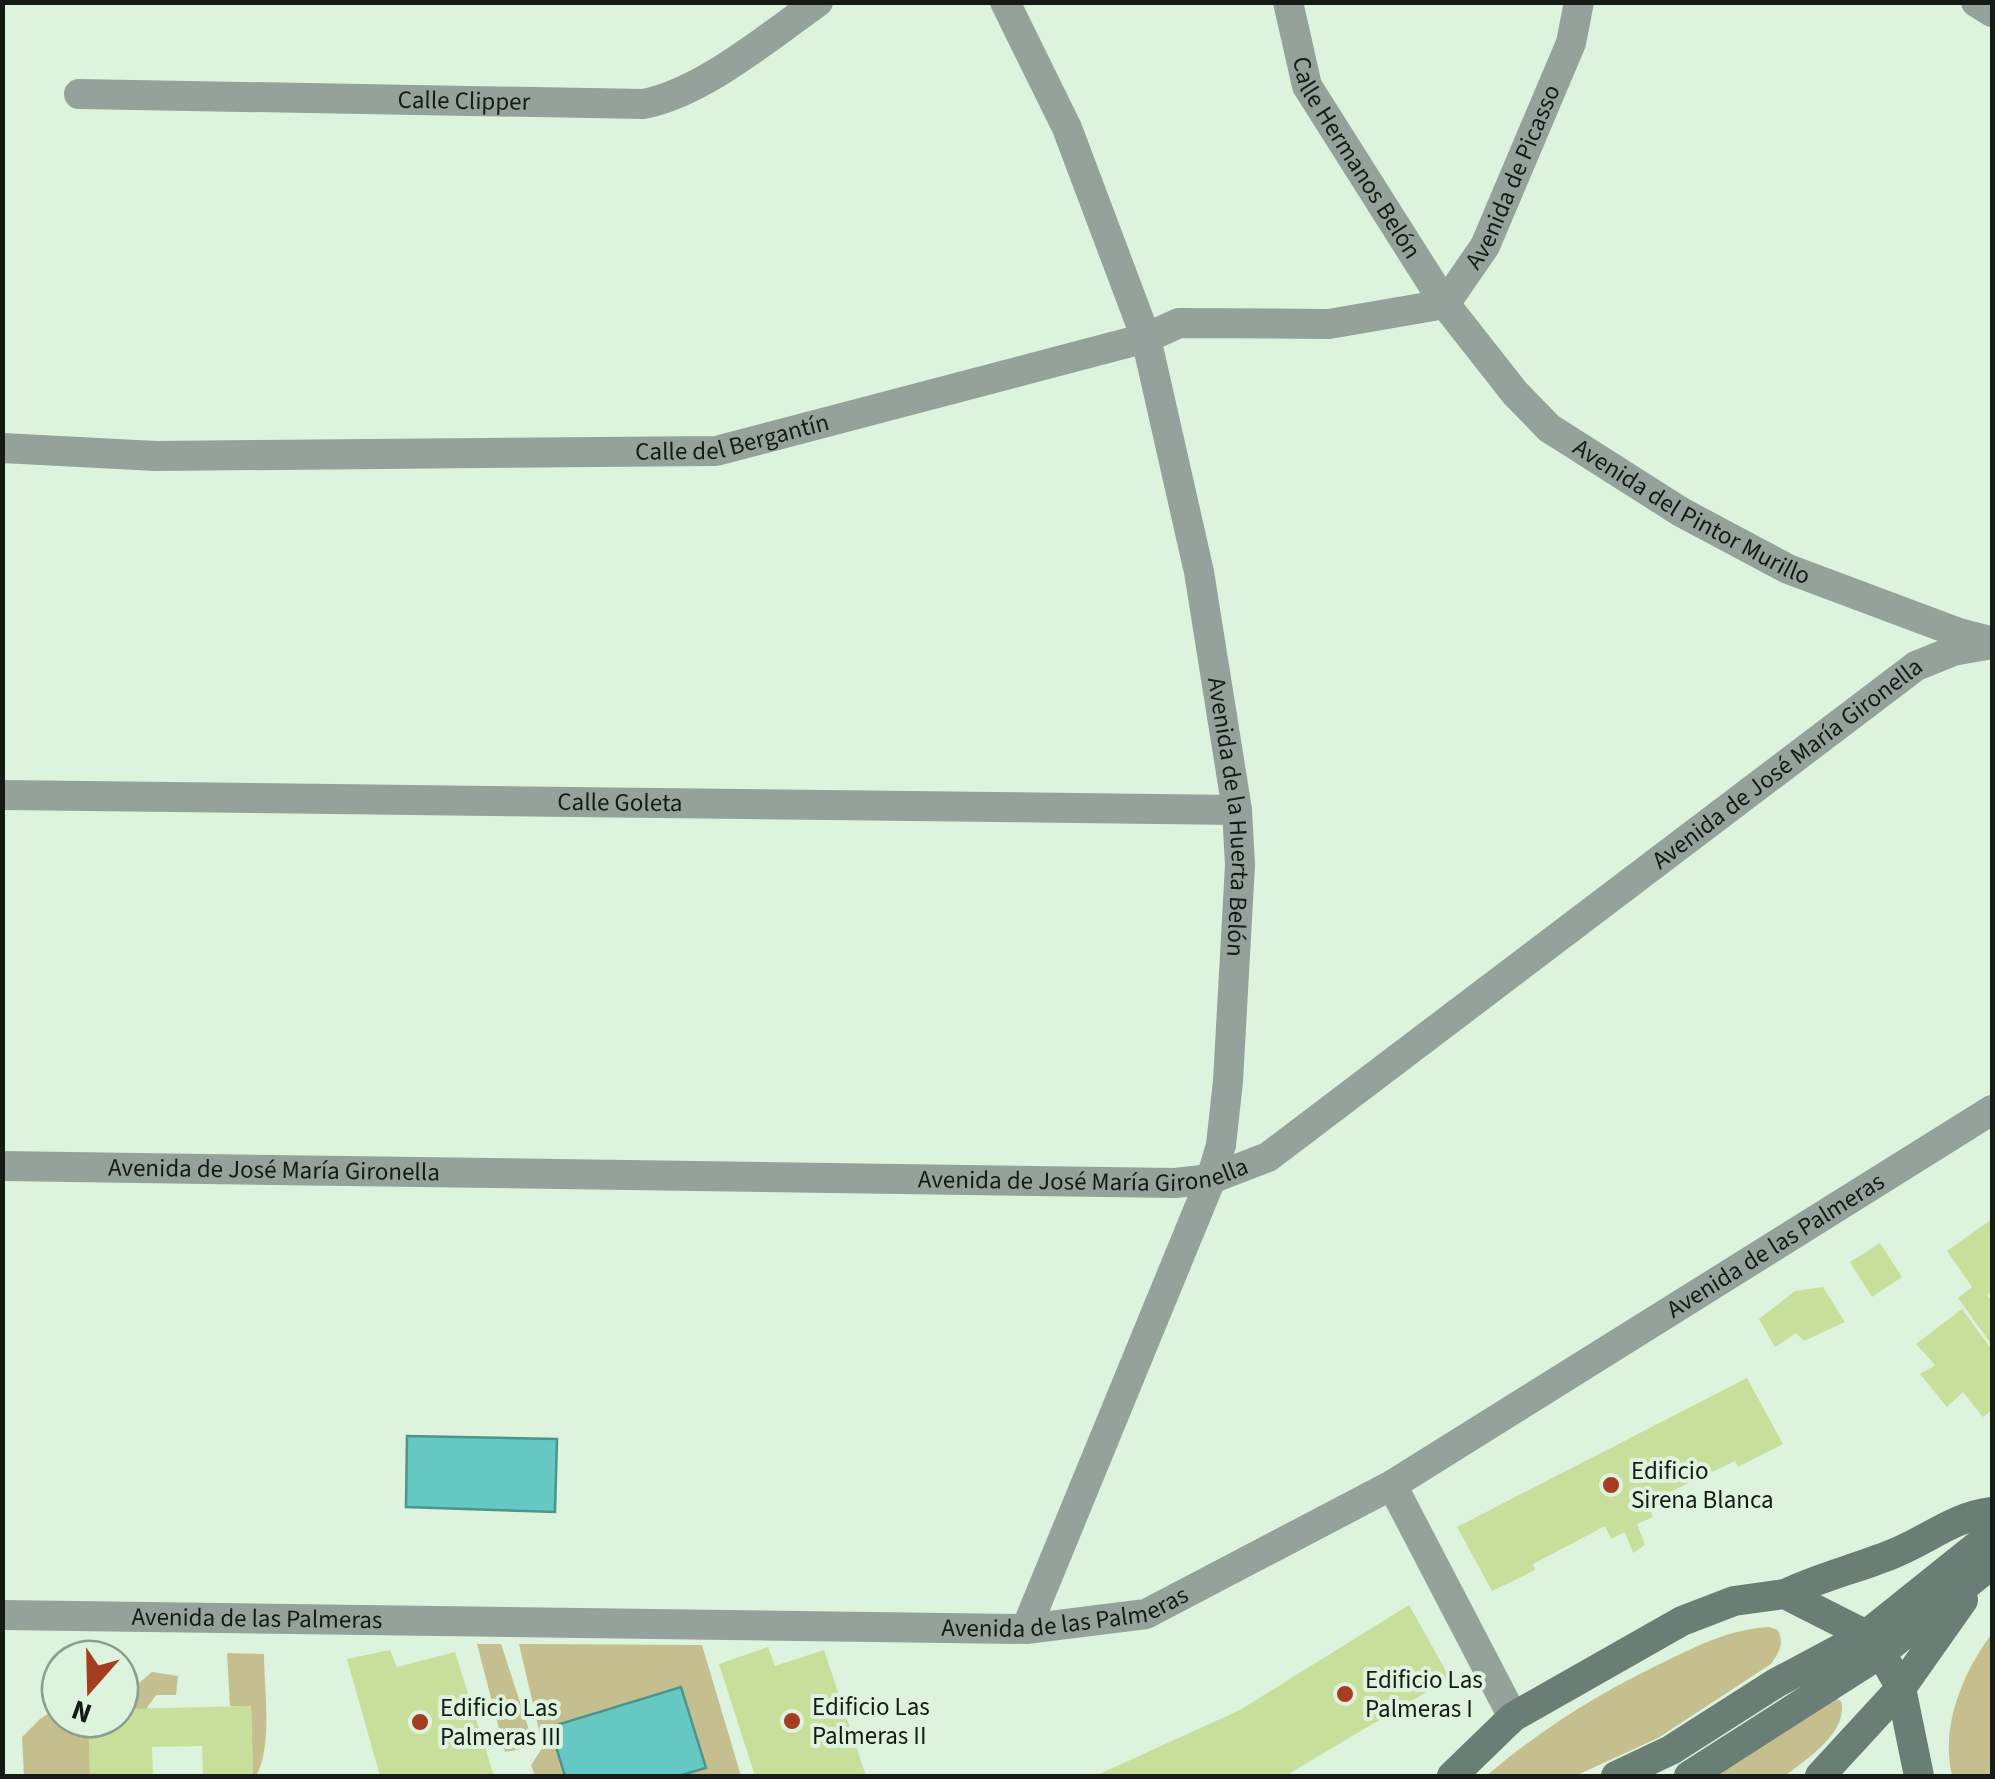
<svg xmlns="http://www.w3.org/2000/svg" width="1995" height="1779" viewBox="0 0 1995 1779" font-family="'Source Sans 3',sans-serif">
  <rect width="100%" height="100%" fill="#ddf3de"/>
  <g fill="#c5bf90">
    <path d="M1769 1627 1778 1630C1784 1644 1780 1651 1771 1664L1658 1738 1575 1776H1486C1544 1727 1599 1693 1668 1660 1701 1644 1732 1629 1769 1627Z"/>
    <path d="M1992 1633V1776H1952C1940 1725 1963 1673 1992 1633Z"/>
    <polygon points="477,1644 501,1644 533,1742 530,1747 505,1752"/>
    <polygon points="519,1644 702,1645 741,1776 535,1776 531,1765 543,1747"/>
    <path d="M227 1653 264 1654C264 1688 273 1747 256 1776H253L251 1707 230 1706Z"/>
    <polygon points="152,1672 178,1676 176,1695 156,1695 146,1709 120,1709 120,1692 139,1683"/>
    <path d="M1835 1698 1841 1701C1849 1732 1807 1759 1785 1776H1712Z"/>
    <polygon points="60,1706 60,1719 89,1719 90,1776 24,1776 22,1737 40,1719"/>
  </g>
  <g fill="#66c8c2" stroke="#4d948e" stroke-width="2.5">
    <polygon points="407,1436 557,1439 555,1512 406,1507"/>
    <polygon points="681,1687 706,1768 678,1776 565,1776 550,1727"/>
  </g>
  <g fill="#c7df9a">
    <polygon points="1992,1219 1992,1257 1989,1260 1992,1264 1992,1290 1987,1295 1992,1301 1992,1345 1958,1298 1972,1287 1947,1251"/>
    <polygon points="1880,1243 1902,1277 1872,1297 1850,1262"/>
    <polygon points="1823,1287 1845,1322 1804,1341 1796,1333 1775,1347 1759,1319 1795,1291"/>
    <polygon points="1962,1309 1992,1350 1992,1410 1983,1417 1963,1392 1947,1407 1920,1374 1935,1365 1916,1344"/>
    <polygon points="1747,1378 1783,1444 1738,1467 1735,1461 1647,1503 1653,1517 1637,1524 1645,1545 1633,1553 1625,1532 1611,1539 1605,1526 1533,1564 1535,1570 1492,1591 1457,1527"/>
    <polygon points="1409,1605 1450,1678 1290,1773 1293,1776 1095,1776 1240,1710"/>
    <polygon points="768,1647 775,1666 824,1650 866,1776 755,1776 719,1664"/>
    <polygon points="390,1650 397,1667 455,1652 494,1776 380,1776 347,1659"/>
    <polygon points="251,1706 253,1776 203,1776 202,1746 152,1747 153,1776 90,1776 89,1719 120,1719 120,1709"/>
  </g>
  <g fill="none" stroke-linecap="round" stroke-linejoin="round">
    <g stroke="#95a29c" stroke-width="30">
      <path id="s1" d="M1005 2 1067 128 1146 338 1199 572 1237 810 1240 865 1228 1081 1221 1145 1211 1179 1026 1629"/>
      <path id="s2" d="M1288 2 1307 86 1445 304 1515 393 1549 428 1681 512 1788 569 1959 633 1990 641"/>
      <polyline points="1976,2 1992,12"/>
      <path id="s3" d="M79 94 643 104C702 93 768 37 818 2"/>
      <path id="s4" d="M1445 304 1485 246 1571 43 1579 2"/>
      <path id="s5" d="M2 448 156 456 716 451 1146 338 1179 323 1329 324 1445 304"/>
      <path id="s6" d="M2 795 1237 810"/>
      <path id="s7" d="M2 1166 1175 1183 1211 1179 1268 1157 1916 666 1953 651 1992 644"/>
      <polyline points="1392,1485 1513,1717"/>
      <path id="s8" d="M2 1615 1026 1629 1146 1614 1392 1485 1992 1110"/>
    </g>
    <g stroke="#6b7e76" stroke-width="30">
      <path d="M1785 1594C1820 1577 1855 1569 1890 1555 1927 1541 1952 1517 1992 1512"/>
      <polyline points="1452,1776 1513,1717 1682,1621 1734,1601 1785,1594 1866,1635 1881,1653 1901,1688 1919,1776"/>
      <polyline points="1616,1776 1671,1750 1776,1683 1866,1635 1992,1534"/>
      <polyline points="1689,1776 1881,1653 1992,1564"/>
      <polyline points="1820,1776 1901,1688 1963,1600"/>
    </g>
  </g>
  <g fill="#a53d20" stroke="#ddf3de" stroke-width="4">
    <circle cx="1611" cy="1485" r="10"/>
    <circle cx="1345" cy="1694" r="10"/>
    <circle cx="792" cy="1721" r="10"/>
    <circle cx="420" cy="1722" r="10"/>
  </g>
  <g text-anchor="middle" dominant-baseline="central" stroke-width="8" stroke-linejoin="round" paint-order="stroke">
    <g font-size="25" fill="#131b14" stroke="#ddf3de">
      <text stroke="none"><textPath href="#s3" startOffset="385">Calle Clipper</textPath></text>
      <text stroke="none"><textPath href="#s2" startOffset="172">Calle Hermanos Belón</textPath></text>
      <text stroke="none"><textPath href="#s4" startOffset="145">Avenida de Picasso</textPath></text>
      <text stroke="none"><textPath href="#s5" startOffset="732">Calle del Bergantín</textPath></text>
      <text stroke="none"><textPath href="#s2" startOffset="672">Avenida del Pintor Murillo</textPath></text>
      <text stroke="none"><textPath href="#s7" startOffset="1922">Avenida de José María Gironella</textPath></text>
      <text stroke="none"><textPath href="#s6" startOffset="618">Calle Goleta</textPath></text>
      <text stroke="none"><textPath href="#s1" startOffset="852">Avenida de la Huerta Belón</textPath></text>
      <text stroke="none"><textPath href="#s7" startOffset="272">Avenida de José María Gironella</textPath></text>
      <text stroke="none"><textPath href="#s7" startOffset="1082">Avenida de José María Gironella</textPath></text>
      <text stroke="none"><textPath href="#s8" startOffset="1875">Avenida de las Palmeras</textPath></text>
      <text stroke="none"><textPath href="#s8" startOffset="1065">Avenida de las Palmeras</textPath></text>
      <text stroke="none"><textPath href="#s8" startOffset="255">Avenida de las Palmeras</textPath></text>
    </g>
    <g font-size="25" fill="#131b14" stroke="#ddf3de" text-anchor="start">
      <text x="1631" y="1471">Edificio<tspan x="1631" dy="29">Sirena Blanca</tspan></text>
      <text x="1365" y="1680">Edificio Las<tspan x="1365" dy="29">Palmeras I</tspan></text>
      <text x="812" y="1707">Edificio Las<tspan x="812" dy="29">Palmeras II</tspan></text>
      <text x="440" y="1708">Edificio Las<tspan x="440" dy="29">Palmeras III</tspan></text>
    </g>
  </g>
  <rect width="1995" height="1779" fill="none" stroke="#131b14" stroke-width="10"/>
  <g transform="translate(90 1689) rotate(200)"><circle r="48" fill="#ddf3de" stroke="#8c9d8d" stroke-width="2.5"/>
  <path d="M0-8L18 38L0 25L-18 38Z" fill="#a53d20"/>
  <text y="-15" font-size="28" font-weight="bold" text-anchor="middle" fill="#131b14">N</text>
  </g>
</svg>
